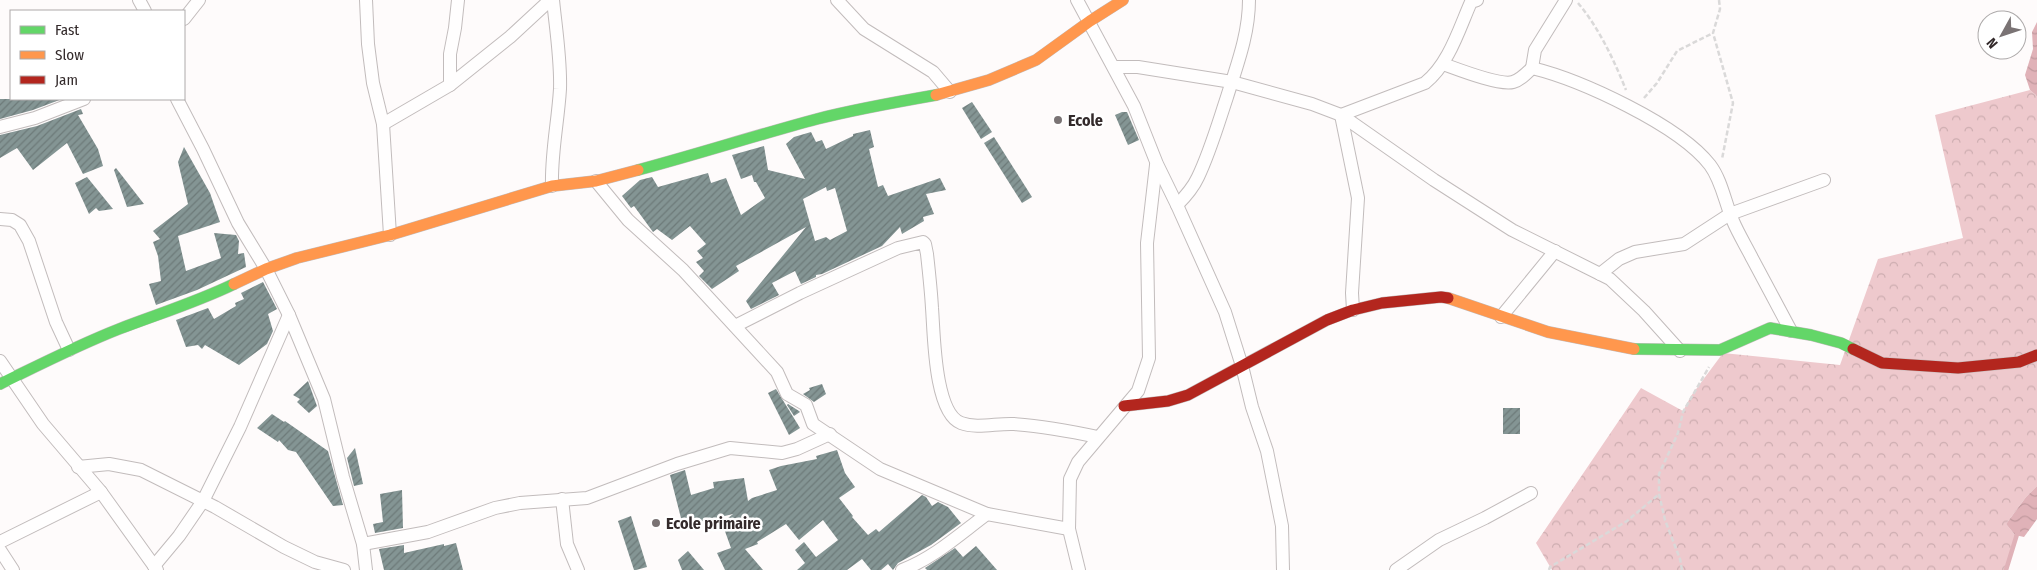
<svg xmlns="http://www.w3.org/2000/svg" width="2037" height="570" viewBox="0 0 2037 570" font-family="'Fira Sans Condensed',sans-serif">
  <defs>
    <pattern id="forest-crowns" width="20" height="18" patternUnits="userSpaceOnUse" patternTransform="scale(1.25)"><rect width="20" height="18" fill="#eec9cd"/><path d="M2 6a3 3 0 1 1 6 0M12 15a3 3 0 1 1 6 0" fill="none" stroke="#cdadb0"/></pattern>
    <pattern id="water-waves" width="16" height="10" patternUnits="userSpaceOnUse" patternTransform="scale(1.25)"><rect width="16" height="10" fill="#e0b2b8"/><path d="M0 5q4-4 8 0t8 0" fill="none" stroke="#c1999e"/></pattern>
    <pattern id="building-hatch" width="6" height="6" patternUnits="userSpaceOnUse" patternTransform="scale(1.25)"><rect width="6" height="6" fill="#849594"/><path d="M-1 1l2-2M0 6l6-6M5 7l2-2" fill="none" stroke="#6d7a79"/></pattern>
  </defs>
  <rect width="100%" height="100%" fill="#fefbfb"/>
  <polygon fill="url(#forest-crowns)" points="2030,90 2037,96 2037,486 2026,497 2006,524 2015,535 2006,570 1552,570 1536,543 1641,388 1683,411 1691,396 1723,353 1840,365 1878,259 1963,238 1935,115"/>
  <g fill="url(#water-waves)">
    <polygon points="2037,0 2037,96 2030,90 2025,75 2033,49 2032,32 2037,22"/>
    <polygon points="2037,486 2037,519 2024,537 2015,535 2006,524 2026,497"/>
  </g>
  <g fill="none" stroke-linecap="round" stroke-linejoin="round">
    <polyline stroke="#e0b2b8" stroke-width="4.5" points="2006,570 2018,531"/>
  </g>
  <g fill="url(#building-hatch)" fill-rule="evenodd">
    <polygon points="0,99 62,99 33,110 0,119"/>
    <polygon points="972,102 992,132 981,139 962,108"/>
    <polygon points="81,109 83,114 78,115 98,149 103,166 83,174 67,143 33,170 17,148 0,158 0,135 37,126"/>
    <polygon points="1122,112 1127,112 1139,140 1128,145 1115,115"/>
    <path d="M870 130 874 147 869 149 878 187 883 185 888 196 940 178 946 190 926 194 934 214 923 217 924 221 902 234 900 227 882 246 822 274 816 275V277L801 284 795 271 772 283 779 295 751 309 746 301 806 227 736 266 739 271 712 289 699 276 704 271 696 262 703 258 697 251 706 244 690 226 672 240 657 229 653 232 634 206 631 208 622 196 640 180 652 177 658 187 708 173 711 183 726 178 741 215 765 198 756 182H754L752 175 741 179 732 155 764 146 768 170 805 179 786 144 794 137 811 132 816 142 822 140 826 149 853 136V134ZM826 187 827 191 835 188 847 231 830 240 826 237 815 241 803 199Z"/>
    <polygon points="994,137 1032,197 1022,203 984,143"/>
    <polygon points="184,147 210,193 220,222 178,236 186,271 221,258 214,233 236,235 239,241 238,254 244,253 246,267 197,290 156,305 149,284 161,281 158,256 153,242 160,239 153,231 188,204 178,162"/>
    <polygon points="116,168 144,204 127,207 114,170"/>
    <polygon points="87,177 113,209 99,211 96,208 89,214 75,183"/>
    <polygon points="263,282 277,309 268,314 273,331 267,344 239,365 205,345 202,349 198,345 186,347 176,320 208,308 214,319 236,306 235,303 244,299 241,293"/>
    <polygon points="308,381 317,406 309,413 297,402 300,399 293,395"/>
    <polygon points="822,384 826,394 814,402 803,394 810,390 809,388"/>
    <polygon points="776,389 800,428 789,435 768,393"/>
    <polygon points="788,404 799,411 800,412 794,416 787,405"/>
    <rect x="1503" y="408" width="17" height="26"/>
    <polygon points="272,414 284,422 285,421 328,451 343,505 333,506 296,452 288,450 279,440 278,442 257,428"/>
    <polygon points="355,448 363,484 354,486 347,458"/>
    <polygon points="837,450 845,473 855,487 839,498 853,516 852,517 868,535 876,529 879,532 922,495 926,497 932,506 938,502 948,507 961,523 931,545 898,563 893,570 888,564 881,570 871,570 862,559 847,570 797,570 805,563 795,550 804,542 816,557 838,540 823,520 799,540 786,524 757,542 758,544 745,549 763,570 725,570 717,553 731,548 722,523 733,514 683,526 670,475 685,470 691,495 714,488 713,482 744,478 748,501 752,498 777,490 769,470 781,466 817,459 816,456"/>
    <polygon points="402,490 403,528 375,533 373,524 383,522 380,494"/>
    <polygon points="631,516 647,567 636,570 634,570 618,521"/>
    <polygon points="456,543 463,570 384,570 379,549 404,545 404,553 444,544 444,546"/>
    <polygon points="976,546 997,570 927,570 925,568 955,548 963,557"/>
    <polygon points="688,551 704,570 682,570 678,560"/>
  </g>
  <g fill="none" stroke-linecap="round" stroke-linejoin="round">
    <g stroke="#c2bcbc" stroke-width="14">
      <g id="street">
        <polyline points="139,0 145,11"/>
        <polyline points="366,0 368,44 373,83 383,124 390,235"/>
        <polyline points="837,0 864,29 933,72 950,92"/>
        <polyline points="1077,0 1134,106 1157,164 1177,205 1225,312 1242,366 1252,407 1267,451 1282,526 1283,570"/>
        <polyline points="184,19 199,0"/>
        <path d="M1443 64C1457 69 1500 86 1513 82 1520 80 1526 74 1532 68 1581 80 1679 125 1710 165 1722 181 1725 203 1733 221 1738 233 1746 246 1752 258 1765 282 1778 307 1791 331"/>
        <polyline points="1114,67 1138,67 1232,82 1312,104 1341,115 1434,180 1512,230 1610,279 1644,311 1680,351"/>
        <polyline points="1532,68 1535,50 1566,0"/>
        <polyline points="450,85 450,54 455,28 458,0"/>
        <polyline points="177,99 203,149 238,223 266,269 289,315 324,399 343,477 363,544 366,570"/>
        <polyline points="383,124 450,85 510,37 550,0"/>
        <polyline points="0,127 35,118 84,99"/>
        <polyline points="596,181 628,220 683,270 777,372 787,394 806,405 813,424 880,469 987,514 1069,529"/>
        <path d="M552 186C551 153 558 122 560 89 561 60 556 30 553 0"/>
        <path d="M1177 205C1185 197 1193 188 1198 177 1210 152 1218 124 1227 97 1237 65 1249 34 1249 0"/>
        <polyline points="0,219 12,220 20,225 29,241 56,322 69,350"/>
        <polyline points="1600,274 1619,259 1635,252 1684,244 1730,214 1824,180"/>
        <path d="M1353 310 1352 293 1358 198 1341 115 1425 83C1449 64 1459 29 1471 2L1477 0"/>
        <polyline points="1501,317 1555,251"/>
        <path d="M735 326 800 293 898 248 923 242 925 244 927 254C929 272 931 290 932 308 934 332 934 413 961 423 977 429 997 423 1014 424 1043 426 1070 431 1098 437"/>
        <polyline points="0,361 43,424 101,492 157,570"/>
        <polyline points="78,467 109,464 141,470 215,507 284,547 315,562 344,570"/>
        <polyline points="562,499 567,544 578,570"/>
        <polyline points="0,542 101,492"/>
        <polyline points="363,544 428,532 495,508 520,503 587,498 677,464 730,448 782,453 797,449 830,434"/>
        <polyline points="0,550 13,570"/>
        <polyline points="154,566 179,536 203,501 240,427 289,315"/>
        <path d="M902 570C934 558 960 534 987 514"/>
        <polyline points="1079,570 1069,529 1070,479 1078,462 1138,391 1149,358 1147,243 1156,165"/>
        <polyline points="1396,570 1439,540 1485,518 1531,493"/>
      </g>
    </g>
    <g stroke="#c2bcbc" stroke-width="12">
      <g id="fast">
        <path d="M638 170C698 154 757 135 817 119 856 109 896 102 936 95"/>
        <polyline points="1634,349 1720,350 1770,328 1811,335 1841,343 1853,349"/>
        <path d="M0 384C39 365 78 345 119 329 158 314 197 302 234 284"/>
      </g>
    </g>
    <g stroke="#c2bcbc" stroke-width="12">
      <g id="slow">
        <polyline points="936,95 989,80 1036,60 1090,21 1123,0"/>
        <polyline points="234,284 266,269 297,258 390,235 552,186 596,181 638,170"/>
        <polyline points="1448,298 1548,332 1634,349"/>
      </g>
    </g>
    <g stroke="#c2bcbc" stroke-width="12">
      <g id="jam">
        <polyline points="1853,349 1882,363 1958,368 2019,362 2037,355"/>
        <polyline points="1124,406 1168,401 1188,395 1327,320 1353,310 1382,303 1441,297 1448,298"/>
      </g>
    </g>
    <g stroke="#dad9d9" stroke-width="2.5" stroke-dasharray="5 2.5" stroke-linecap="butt">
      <polyline points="1719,0 1720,9 1713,33 1733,103 1722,159"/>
      <path d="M1578 3C1599 28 1614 60 1626 90"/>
      <polyline points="1644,98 1657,83 1677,51 1713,33"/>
      <polyline points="1549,570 1550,567 1627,521 1658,495"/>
      <polyline points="1682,570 1680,559 1665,520 1659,494 1659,474 1678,433 1683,412 1709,367"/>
    </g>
    <use href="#street" stroke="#fffefe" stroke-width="12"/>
    <use href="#fast" stroke="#63d668" stroke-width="11"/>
    <use href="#slow" stroke="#ff974d" stroke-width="11"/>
    <use href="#jam" stroke="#b3261e" stroke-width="11"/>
  </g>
  <g fill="#7a7374" stroke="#fff" stroke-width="2">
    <circle cx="1058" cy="120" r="5"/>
    <circle cx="656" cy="523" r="5"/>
  </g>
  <g text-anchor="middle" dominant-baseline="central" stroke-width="5" stroke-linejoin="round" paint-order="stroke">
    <g font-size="16" font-weight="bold" fill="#332a2b" stroke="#fff" text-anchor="start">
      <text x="1068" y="120">Ecole</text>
      <text x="666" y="523">Ecole primaire</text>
    </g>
  </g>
  <rect x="10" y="10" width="175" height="90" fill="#ffffff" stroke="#adaaaa"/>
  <rect x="20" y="26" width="25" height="8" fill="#63d668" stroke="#adaaaa"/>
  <text x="55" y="35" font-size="15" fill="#332a2b">Fast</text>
  <rect x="20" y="51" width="25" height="8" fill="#ff974d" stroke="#adaaaa"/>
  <text x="55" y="60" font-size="15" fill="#332a2b">Slow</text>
  <rect x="20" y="76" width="25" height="8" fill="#b3261e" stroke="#adaaaa"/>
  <text x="55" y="85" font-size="15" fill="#332a2b">Jam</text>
  <g transform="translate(2002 35) rotate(230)"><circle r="24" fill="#ffffff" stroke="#adaaaa"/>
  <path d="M0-4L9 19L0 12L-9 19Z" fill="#7a7374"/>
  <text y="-8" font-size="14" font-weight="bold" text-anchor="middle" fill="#332a2b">N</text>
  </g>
</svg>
